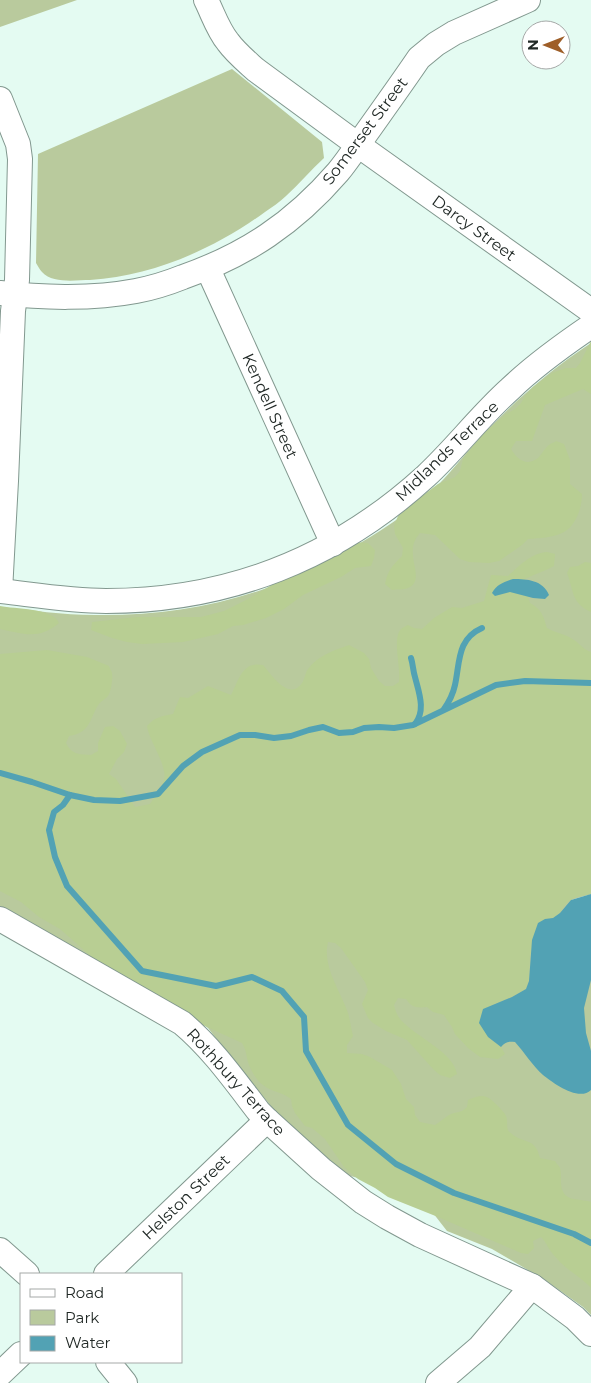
<svg xmlns="http://www.w3.org/2000/svg" width="591" height="1383" viewBox="0 0 591 1383" font-family="Montserrat,sans-serif">
  <rect width="100%" height="100%" fill="#e4fbf2"/>
  <g fill="#b9ca9d">
    <polygon points="0,0 77,0 0,27"/>
    <path d="M232 69 322 142 324 158C311 170 299 184 286 196 280 202 272 207 265 212 214 249 153 276 90 280 76 280 53 284 42 272 40 270 38 266 36 263L38 154Z"/>
    <path d="M591 343V894L571 900 591 957V1315L583 1307 545 1280 492 1249 447 1231 433 1213 358 1178 343 1174 276 1112 240 1069 208 1028 189 1013 0 906V607C31 610 63 615 94 615 159 616 223 606 283 582 298 576 313 568 327 561 364 542 401 520 431 492 449 475 463 456 479 439 512 403 550 370 591 343Z"/>
  </g>
  <g fill="#b8ce93">
    <path d="M591 341V394L583 389 545 405 532 441H516L511 449C517 459 526 467 538 458 542 454 544 449 549 445 550 444 555 442 556 441L564 444 570 460V484L582 494C582 508 576 525 564 532 553 538 539 538 528 539L522 545 499 561 489 563 469 562 460 559 435 535 420 533C414 540 412 546 413 555 413 566 422 582 408 588 404 590 396 589 392 590L385 584C388 570 392 566 402 556L403 548 395 534 394 526 398 516 418 499 438 484 455 477 460 471 463 459 472 447 483 434 506 414 515 409 521 403 525 396 533 387 552 373 566 368H576L580 363Z"/>
    <polygon points="353,542 368,543 375,550 374,558 371,566 355,568 341,577 303,595 284,609 266,618 243,625 233,626 218,634 183,642 142,644 127,642 112,638 91,630 92,622 137,617 201,617 224,611 248,599 285,577 308,569 328,559"/>
    <path d="M547 552 555 554 554 566C545 571 535 574 525 579V587L530 603C542 610 543 615 547 628 556 633 566 634 574 640 580 644 584 650 591 652V894C585 896 576 896 571 900 559 907 564 918 545 919L530 955 529 981 526 989 512 997 490 1006 488 1037 501 1047 505 1054 498 1059 480 1057 468 1048 455 1034 452 1027 444 1015 433 1012 427 1007C417 1008 412 1008 406 999L398 998 394 1005C395 1010 397 1015 400 1019 415 1037 453 1051 457 1074L450 1078 440 1075 434 1070 407 1040 386 1031 373 1023 368 1018 362 1004 368 990 365 982 341 948 335 943 328 942C322 966 340 990 348 1013 350 1020 351 1028 353 1036L347 1045V1053L362 1054 370 1057 392 1070 401 1084 406 1099 414 1107 415 1115 420 1122 435 1125C440 1122 444 1118 449 1115 457 1111 460 1114 467 1107L468 1100C484 1093 487 1095 499 1107 501 1110 505 1113 506 1116 509 1123 504 1129 512 1134 524 1144 535 1137 540 1158L555 1161C556 1163 559 1166 560 1168 563 1179 557 1192 570 1198 576 1200 585 1200 591 1202V1288C582 1278 570 1272 560 1262 557 1258 552 1254 550 1250 546 1244 546 1242 541 1237L533 1241 534 1248 528 1254 521 1253 438 1217 388 1197 375 1188 358 1179 344 1167 325 1139 312 1128 305 1126 295 1113 292 1106 291 1099C281 1091 271 1092 263 1085 257 1081 252 1072 249 1065 246 1057 247 1051 242 1043L181 1015 110 973 60 929 39 917 21 902 0 891V654L47 650 87 657 109 666C109 667 112 672 112 673 113 679 111 692 108 696 104 701 101 700 97 707 89 722 89 733 69 736L66 743C72 755 79 754 91 755L98 751V743L105 727 113 726 120 731 127 744 124 752 117 759 109 774 116 779 135 807 150 804C154 798 162 787 164 780 168 766 149 741 147 726 155 717 162 716 173 714L180 697 188 698 208 686 231 695C239 680 242 661 263 665 271 674 289 702 302 683 305 679 305 673 308 669 317 656 335 650 349 645L364 653 369 659 371 668 379 681 385 686H393L399 682C401 668 392 639 401 629 403 627 406 626 408 625L414 628 422 629 434 618 452 607 462 608 484 601 491 575 508 576C519 566 531 553 547 552Z"/>
    <path d="M585 562 591 563V612C571 603 574 591 567 573L570 567 578 566Z"/>
    <path d="M0 606C15 609 53 608 59 623 39 640 24 634 0 629Z"/>
  </g>
  <g fill="#52a2b4">
    <path d="M513 579C527 579 543 580 549 595L545 599 533 598 510 592 495 596 492 593C497 584 504 582 513 579Z"/>
    <path d="M591 894V980L584 1008 586 1033 591 1051V1090C579 1102 553 1083 543 1075 533 1066 524 1052 515 1042 508 1041 505 1042 501 1047L488 1037 479 1023 483 1009 512 997 526 989 529 981 532 940 538 923 545 919 553 918 560 913 571 900Z"/>
  </g>
  <g fill="none" stroke-linecap="round" stroke-linejoin="round">
    <g stroke="#52a2b4" stroke-width="6">
      <path d="M411 658C413 664 413 671 415 677 419 693 426 710 415 724"/>
      <path d="M444 709C449 702 453 694 455 685 460 662 457 639 482 628"/>
      <polyline points="0,773 32,782 70,795 94,800 120,801 158,794 183,766 202,752 240,735 255,735 274,738 291,736 309,730 323,727 339,733 353,732 364,728 379,727 394,728 413,725 496,685 525,681 591,683"/>
      <polyline points="70,795 63,805 54,812 49,830 55,857 67,886 142,971 216,986 252,977 282,991 304,1017 306,1051 348,1125 396,1164 454,1193 574,1234 591,1243"/>
    </g>
    <g stroke="#82988f" stroke-width="26">
      <g id="minor">
        <path d="M206 0C213 14 218 30 228 42 236 53 246 61 256 70L358 145 591 311"/>
        <polyline points="0,99 18,144 20,159 17,280 13,311 6,481 0,591"/>
        <polyline points="208,269 333,544"/>
        <path d="M0 293C42 298 94 299 136 291 152 288 168 283 183 277 246 255 294 223 338 172 348 160 357 146 367 132 384 108 402 83 419 58L436 44 454 33 528 0"/>
        <path d="M0 591C35 595 70 601 106 601 228 601 336 558 426 476 456 448 480 416 510 389 535 365 563 345 591 326"/>
        <path d="M0 919 182 1023C212 1048 235 1081 259 1112L267 1120 321 1169 363 1202 387 1217 420 1235 532 1286 575 1318 591 1334"/>
        <polyline points="0,1250 27,1274"/>
        <polyline points="106,1274 267,1120"/>
        <polyline points="108,1362 125,1383"/>
        <polyline points="0,1374 21,1354"/>
        <polyline points="438,1383 480,1347 532,1286"/>
      </g>
    </g>
    <use href="#minor" stroke="#fff" stroke-width="24"/>
  </g>
  <g text-anchor="middle" dominant-baseline="central" stroke-width="4.5" stroke-linejoin="round" paint-order="stroke">
    <g font-size="16" fill="#212926" stroke="#fff">
      <text transform="translate(365 131) rotate(-53)">Somerset Street</text>
      <text transform="translate(474 228) rotate(36)">Darcy Street</text>
      <text transform="translate(270 406) rotate(66)">Kendell Street</text>
      <text transform="translate(447 451) rotate(-44)">Midlands Terrace</text>
      <text transform="translate(236 1082) rotate(48)">Rothbury Terrace</text>
      <text transform="translate(186 1197) rotate(-44)">Helston Street</text>
    </g>
  </g>
  <rect x="20" y="1273" width="162" height="90" fill="#ffffff" stroke="#a6a9a8"/>
  <rect x="30" y="1289" width="25" height="8" fill="#ffffff" stroke="#a6a9a8"/>
  <text x="65" y="1298" font-size="15" fill="#212926">Road</text>
  <rect x="30" y="1310" width="25" height="15" fill="#b9ca9d" stroke="#a6a9a8"/>
  <text x="65" y="1323" font-size="15" fill="#212926">Park</text>
  <rect x="30" y="1336" width="25" height="15" fill="#52a2b4" stroke="#a6a9a8"/>
  <text x="65" y="1348" font-size="15" fill="#212926">Water</text>
  <g transform="translate(546 45) rotate(270)"><circle r="24" fill="#ffffff" stroke="#a6a9a8"/>
  <path d="M0-4L9 19L0 12L-9 19Z" fill="#9e5e28"/>
  <text y="-8" font-size="14" font-weight="bold" text-anchor="middle" fill="#212926">N</text>
  </g>
</svg>
